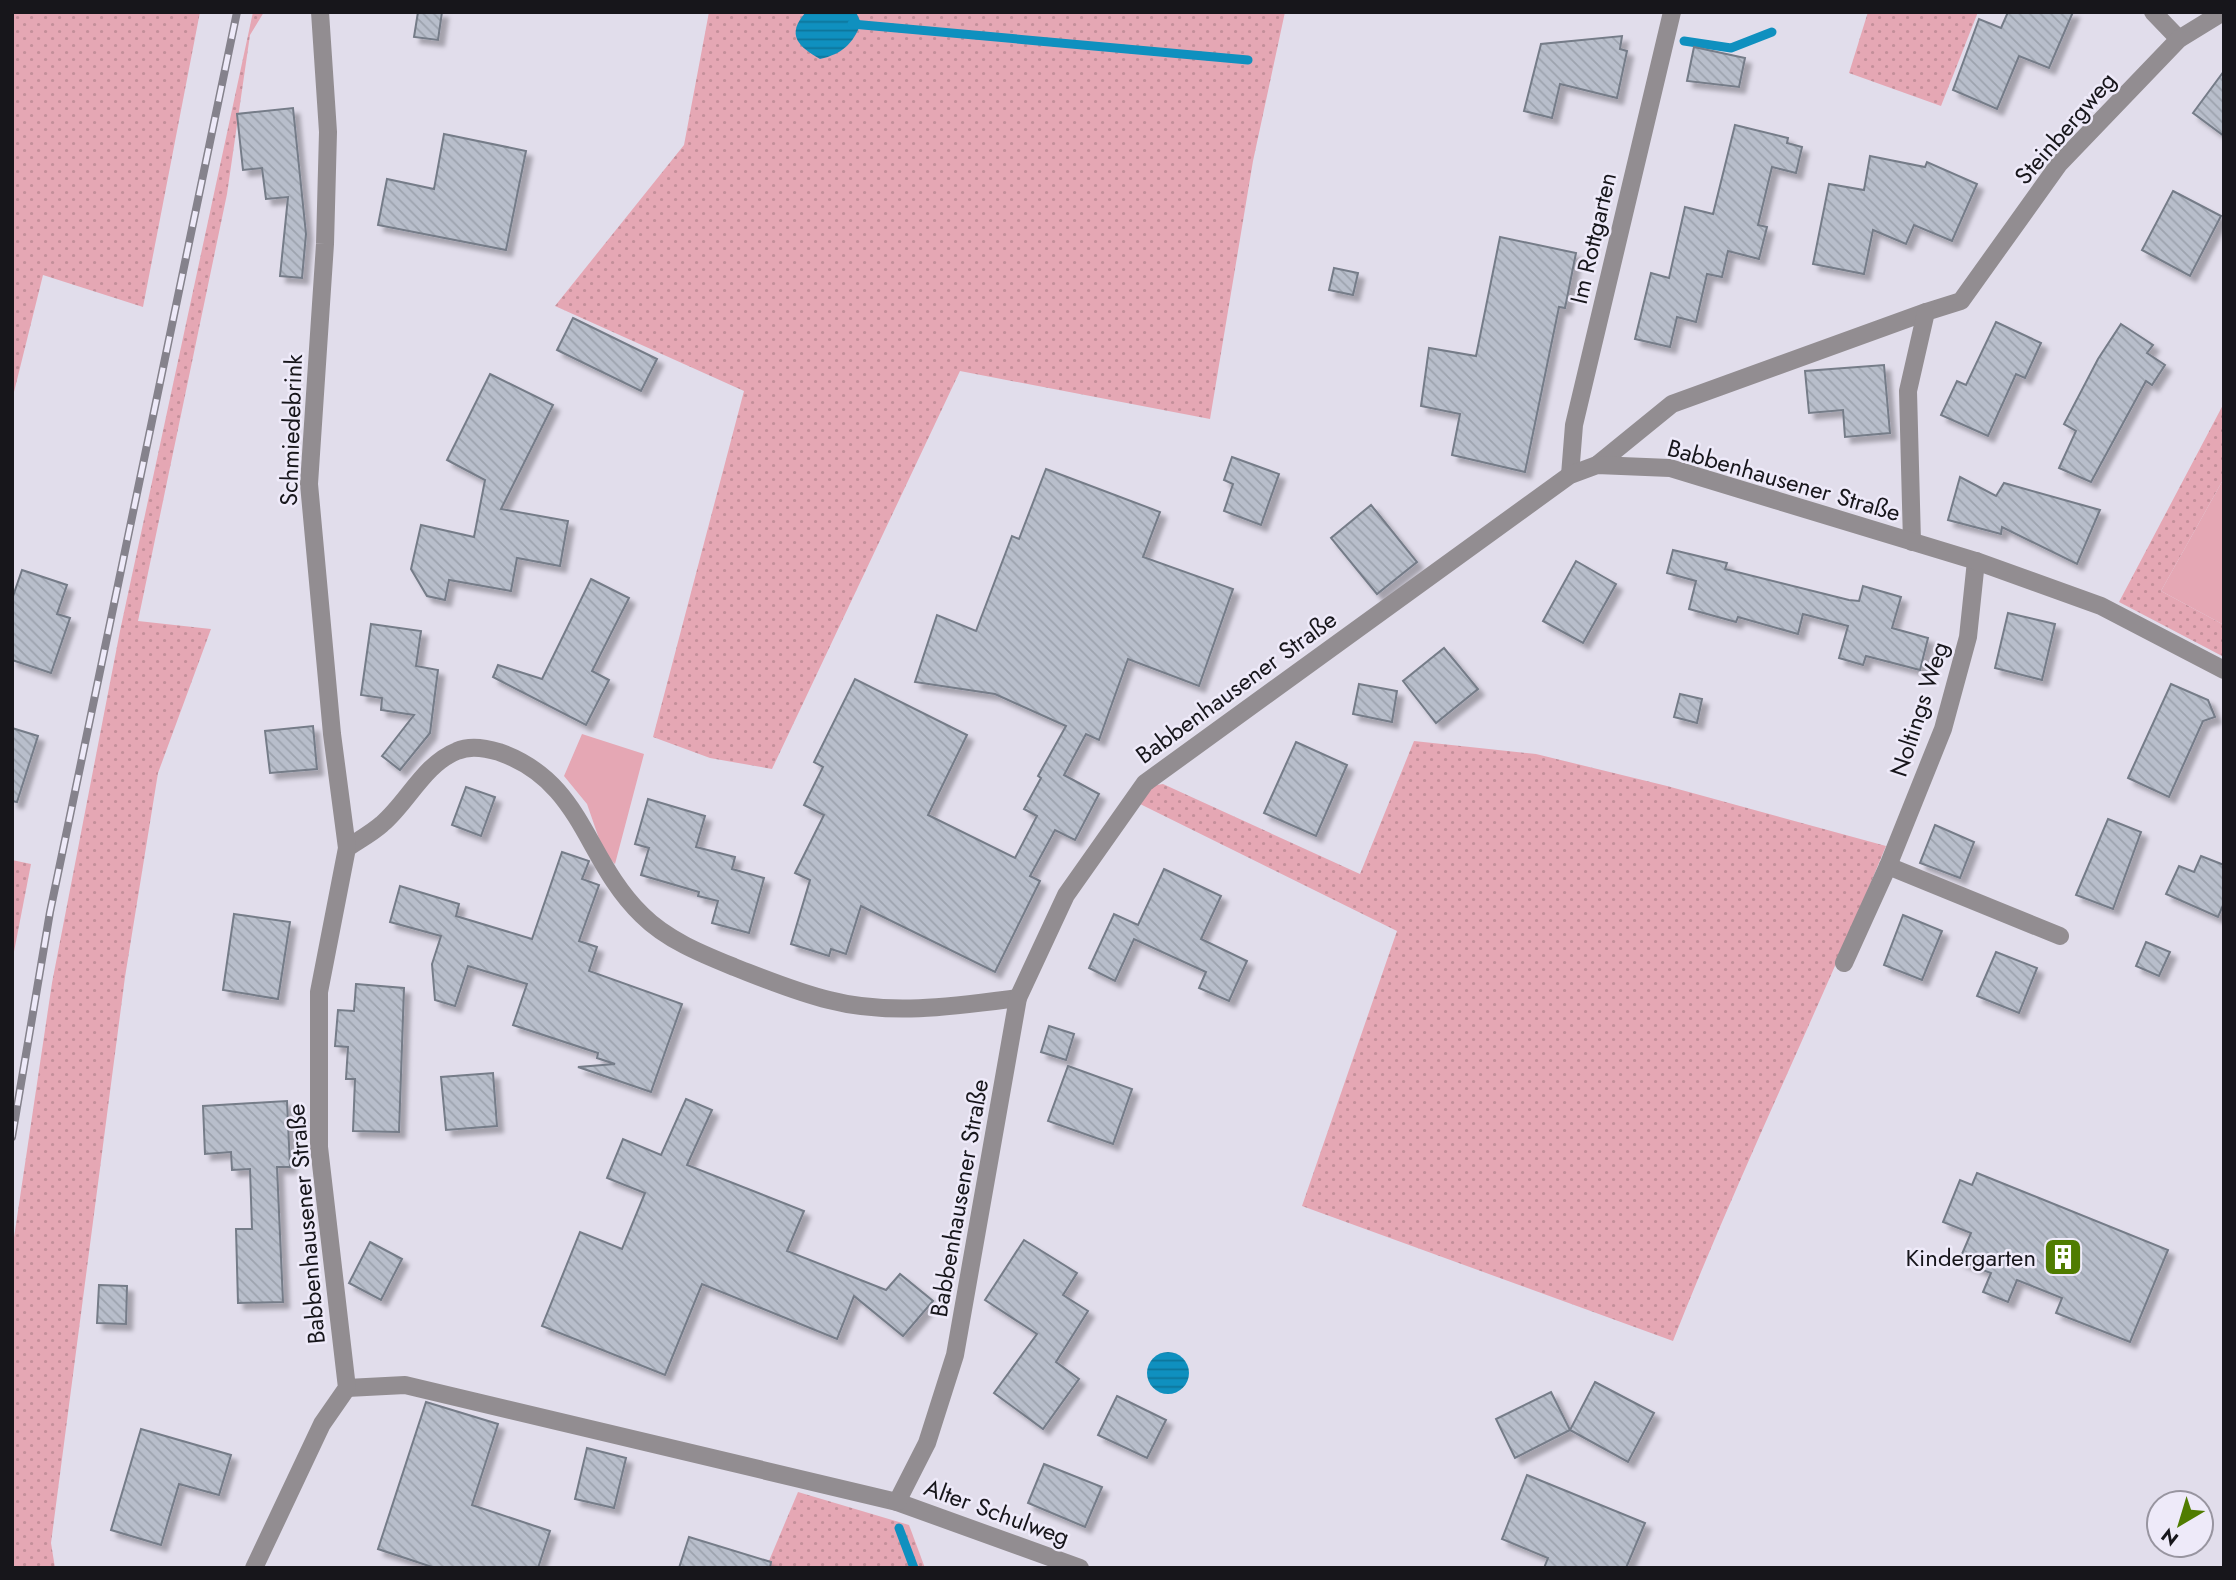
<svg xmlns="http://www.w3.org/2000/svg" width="2236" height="1580" viewBox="0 0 2236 1580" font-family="Jost,sans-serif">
  <defs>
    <pattern id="grass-dots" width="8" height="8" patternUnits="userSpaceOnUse" patternTransform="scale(1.75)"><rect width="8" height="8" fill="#e5a7b4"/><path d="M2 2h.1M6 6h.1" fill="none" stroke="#c48f9a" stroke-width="1.8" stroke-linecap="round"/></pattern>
    <pattern id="water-rules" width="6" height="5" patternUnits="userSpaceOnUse" patternTransform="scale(1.75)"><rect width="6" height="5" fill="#0f90bf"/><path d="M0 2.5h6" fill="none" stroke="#0d759a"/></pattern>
    <pattern id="building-back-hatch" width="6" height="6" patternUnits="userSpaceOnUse" patternTransform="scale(1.75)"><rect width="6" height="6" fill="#b8becb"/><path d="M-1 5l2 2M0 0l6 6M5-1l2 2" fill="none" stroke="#9da3ae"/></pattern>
    <filter id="shadow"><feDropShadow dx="6" dy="6" stdDeviation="2" flood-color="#0004"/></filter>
  </defs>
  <rect width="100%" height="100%" fill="#e1ddeb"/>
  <g fill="url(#grass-dots)">
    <polygon points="12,12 200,12 143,307 43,275 12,400"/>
    <polygon points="253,12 264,12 250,35 227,194 138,621 211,629 158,773 125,977 51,1543 55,1568 12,1568 12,1251 52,983 120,631"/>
    <polygon points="709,12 1285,12 1253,161 1210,419 960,371 772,769 710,758 653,737 744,391 555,306 684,145"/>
    <polygon points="1868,12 1978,12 1941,106 1849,73"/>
    <polygon points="2224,403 2224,478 2161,591 2224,625 2224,657 2119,602"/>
    <path d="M1414 741 1536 754 1667 786 1886 846C1818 1012 1739 1173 1673 1341L1302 1206 1397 931 1138 803 1151 786 1163 784 1360 874Z"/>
    <polygon points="12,860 31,864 12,962"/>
    <polygon points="798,1492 909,1525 925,1568 766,1568"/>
  </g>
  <g fill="#e5a7b4">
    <polygon points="2224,478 2224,625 2161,591"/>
    <polygon points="582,734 644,754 615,864 604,853 587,804 564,776"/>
  </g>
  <g fill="url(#water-rules)">
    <path d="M806 12H856L861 23C853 44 842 54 820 59 799 47 785 35 806 12Z"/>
    <circle cx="1168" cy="1373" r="21"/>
  </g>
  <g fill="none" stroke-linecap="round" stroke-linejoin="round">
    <g stroke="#0f90bf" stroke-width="9">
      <polyline points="852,24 1248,60"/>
      <polyline points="1684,41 1731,48 1772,32"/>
      <polyline points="899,1528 914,1568"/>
    </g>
  </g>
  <g fill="url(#building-back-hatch)" stroke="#757c88" stroke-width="2" filter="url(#shadow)">
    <polygon points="418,12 442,12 438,40 414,37"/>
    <polygon points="2008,12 2073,12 2049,68 2019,56 1997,109 1953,90 1979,19 2001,28"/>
    <polygon points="1622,36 1620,49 1627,51 1617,98 1560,84 1552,118 1524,111 1541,44"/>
    <polygon points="1694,47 1745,58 1739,87 1687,81"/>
    <polygon points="2224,71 2224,136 2193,113"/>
    <polygon points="293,108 306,234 302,278 280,276 288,197 266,199 262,168 243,170 237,114"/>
    <polygon points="1735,125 1788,138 1787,143 1802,147 1796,173 1772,167 1758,225 1767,227 1759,259 1728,251 1722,277 1707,274 1696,322 1677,317 1670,347 1635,339 1651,273 1669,278 1685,207 1713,214"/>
    <polygon points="444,134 526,151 506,250 378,225 387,179 434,189"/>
    <polygon points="1870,156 1925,167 1927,162 1977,184 1952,241 1914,225 1906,244 1873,230 1864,274 1813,264 1829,184 1864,190"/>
    <polygon points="2173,191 2221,216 2190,276 2142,250"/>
    <polygon points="1500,237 1576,253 1565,308 1559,307 1525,472 1452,455 1460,414 1421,406 1429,348 1476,356"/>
    <polygon points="1334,268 1358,273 1353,295 1329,290"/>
    <polygon points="573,318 657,359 641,391 557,350"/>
    <polygon points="1996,322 2041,343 2025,378 2016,374 1988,436 1941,415 1957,381 1966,385"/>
    <polygon points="2121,324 2153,345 2147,353 2165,365 2152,385 2146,381 2091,482 2059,468 2076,431 2064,424 2098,359"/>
    <polygon points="1884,365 1890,433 1845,437 1843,410 1809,413 1805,371"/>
    <polygon points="490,374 553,405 501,509 568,521 560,566 517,558 511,591 449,580 445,600 427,596 411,569 421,525 474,537 485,480 447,460"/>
    <polygon points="1232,457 1279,474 1261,525 1224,511 1233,484 1224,480"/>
    <polygon points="1046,469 1160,512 1143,557 1233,589 1199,686 1128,659 1099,740 1086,734 1064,775 1099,794 1075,840 1055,830 1030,876 1040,881 995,972 861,906 846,954 831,949 829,956 791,944 810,880 795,873 824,815 804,805 823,767 814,762 855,679 967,735 928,815 1015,858 1037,816 1024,809 1041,778 1038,776 1066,726 995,694 915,682 937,615 976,631 1012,536 1019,539"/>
    <polygon points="1960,477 1996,496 2004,483 2100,510 2077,564 2002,527 2001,534 1948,520"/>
    <polygon points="1371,505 1417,562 1377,594 1331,538"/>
    <polygon points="1673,550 1727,563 1725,569 1849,600 1859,601 1863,586 1901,597 1892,628 1928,638 1920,670 1866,656 1863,665 1839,658 1848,626 1803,614 1798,634 1738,617 1736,622 1689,609 1696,581 1667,573"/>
    <polygon points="1576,561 1616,584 1583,643 1543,621"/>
    <polygon points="22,570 67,585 57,614 70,618 51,673 12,660 12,599"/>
    <polygon points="591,579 629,598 592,671 609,680 586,725 493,677 498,665 542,679"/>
    <polygon points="2008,613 2055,624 2042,680 1995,668"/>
    <polygon points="371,624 421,631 416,666 438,670 430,733 400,770 382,756 414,715 381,710 382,698 361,695"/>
    <polygon points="1444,648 1478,689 1436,723 1403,681"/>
    <polygon points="1359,684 1397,691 1392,722 1353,714"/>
    <polygon points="2171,684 2208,700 2215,717 2203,721 2169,797 2128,778"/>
    <polygon points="1680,694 1702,699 1697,723 1674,717"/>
    <polygon points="313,726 317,769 270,773 265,731"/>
    <polygon points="12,728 38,736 17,802 12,801"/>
    <polygon points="1296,742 1347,765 1316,836 1264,813"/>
    <polygon points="466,787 495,797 481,836 452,825"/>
    <polygon points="648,799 705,816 696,847 735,857 732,869 764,878 749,933 712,923 718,901 698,896 699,892 641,875 649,848 635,844"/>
    <polygon points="2108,819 2141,832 2113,909 2076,895"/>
    <polygon points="1935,825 1974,842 1960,878 1920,863"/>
    <polygon points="562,852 589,861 582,879 599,885 579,941 597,947 589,971 682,1004 651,1092 578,1067 615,1064 597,1058 598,1053 513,1025 527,984 468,966 455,1006 435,1000 432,964 441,936 390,922 400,886 459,904 456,916 532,939"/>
    <polygon points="2201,856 2224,865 2224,903 2218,917 2166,894 2179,866 2194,872"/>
    <polygon points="1164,869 1221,896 1201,939 1247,961 1229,1001 1199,988 1206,972 1134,939 1115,981 1089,968 1114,914 1138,925"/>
    <polygon points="234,914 290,922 278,999 223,990"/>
    <polygon points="1903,915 1942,931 1922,980 1884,965"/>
    <polygon points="2146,942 2170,952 2159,976 2136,966"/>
    <polygon points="1996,952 2037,968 2019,1013 1977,996"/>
    <polygon points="356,984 404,988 399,1132 353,1131 355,1079 346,1079 348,1047 335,1046 338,1010 354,1011"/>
    <polygon points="1049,1026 1074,1034 1066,1060 1041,1052"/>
    <polygon points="1068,1066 1132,1089 1113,1144 1048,1121"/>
    <polygon points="493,1073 497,1126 446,1130 441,1077"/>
    <polygon points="686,1099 712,1110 687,1165 804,1211 787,1251 886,1290 900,1274 933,1301 903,1336 854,1296 837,1339 702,1284 665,1375 542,1326 580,1232 622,1249 645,1193 607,1178 623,1139 661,1155"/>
    <polygon points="287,1101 290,1167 277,1167 283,1302 238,1303 236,1229 252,1229 250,1169 232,1170 231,1152 205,1154 203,1106"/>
    <polygon points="1977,1173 2168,1250 2130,1342 2056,1313 2062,1298 2017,1280 2008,1302 1983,1292 1991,1273 1959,1261 1971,1233 1943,1222 1960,1180 1972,1185"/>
    <polygon points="1024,1240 1077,1273 1063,1295 1088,1311 1056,1362 1079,1379 1043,1429 994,1393 1037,1334 985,1300"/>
    <polygon points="370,1242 402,1259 381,1300 349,1283"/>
    <polygon points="99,1285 127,1286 126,1324 97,1323"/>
    <polygon points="1595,1382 1654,1413 1628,1462 1570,1430"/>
    <polygon points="1551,1392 1570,1430 1515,1458 1496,1419"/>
    <polygon points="1117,1396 1166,1420 1147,1458 1098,1435"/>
    <polygon points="426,1402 498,1424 472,1505 550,1531 538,1568 435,1568 378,1549"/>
    <polygon points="141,1429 231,1455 219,1495 179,1484 161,1545 111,1530"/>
    <polygon points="587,1448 626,1458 614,1508 575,1499"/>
    <polygon points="1044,1464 1102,1487 1085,1527 1028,1503"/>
    <polygon points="1527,1475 1645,1523 1626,1568 1544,1568 1548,1558 1502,1539"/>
    <polygon points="689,1537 771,1562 770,1568 679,1568"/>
  </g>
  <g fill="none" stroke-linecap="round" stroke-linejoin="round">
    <g stroke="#928d91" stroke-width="18">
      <polyline points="2153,12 2179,39"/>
      <polyline points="1597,465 1672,404 1926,312"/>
      <polyline points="1570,475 1574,425 1672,12"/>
      <polyline points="1912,542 1908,391 1926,312 1961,301 2059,164 2179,39 2223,12"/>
      <path d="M347 848C359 840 372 833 382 824 408 802 424 764 457 751 470 745 486 748 499 752 584 782 584 859 642 915 667 940 702 954 734 967 765 979 796 992 829 1000 890 1016 957 1006 1018 998"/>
      <polyline points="1888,866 2060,936"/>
      <polyline points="1844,963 1888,866 1943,729 1968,637 1976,561"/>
      <polyline points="347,1388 405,1385 897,1502 1080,1568"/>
      <polyline points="897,1502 927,1443 955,1355 1018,998 1066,895 1145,783 1570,475 1597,465 1670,468 1976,561 2101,606 2224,670"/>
      <polyline points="254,1568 322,1424 347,1388 319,1147 319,992 347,848 332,734 309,484 325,244 328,132 320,12"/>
    </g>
    <g stroke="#85828c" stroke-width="8">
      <polyline id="rail" points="12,1137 50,912 237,12"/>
    </g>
    <use href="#rail" stroke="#eeeaf9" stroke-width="5" stroke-dasharray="16" stroke-linecap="butt"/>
  </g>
  <defs>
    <g id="building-square" transform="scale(2.0125)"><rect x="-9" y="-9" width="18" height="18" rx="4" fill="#507c00" stroke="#eeeaf9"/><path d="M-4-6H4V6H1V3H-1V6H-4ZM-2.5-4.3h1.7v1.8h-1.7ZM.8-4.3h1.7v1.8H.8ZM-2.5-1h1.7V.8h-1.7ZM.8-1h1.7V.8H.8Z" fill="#fff"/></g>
  </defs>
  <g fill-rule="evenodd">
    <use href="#building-square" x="2063" y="1257"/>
  </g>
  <g text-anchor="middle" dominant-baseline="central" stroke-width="5" stroke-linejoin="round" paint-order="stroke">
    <g font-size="24" fill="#17161b" stroke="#eeeaf9">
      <text transform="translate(2065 128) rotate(-49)">Steinbergweg</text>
      <text transform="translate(1593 238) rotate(-77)">Im Rottgarten</text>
      <text transform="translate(291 430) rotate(-88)">Schmiedebrink</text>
      <text transform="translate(1784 480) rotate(16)">Babbenhausener Straße</text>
      <text transform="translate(1236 687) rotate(-36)">Babbenhausener Straße</text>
      <text transform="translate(1919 709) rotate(-72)">Noltings Weg</text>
      <text transform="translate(959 1198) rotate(-80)">Babbenhausener Straße</text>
      <text transform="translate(306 1224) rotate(-95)">Babbenhausener Straße</text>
      <text transform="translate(997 1512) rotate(20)">Alter Schulweg</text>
    </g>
    <g font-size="24" fill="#17161b" stroke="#eeeaf9" text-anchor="end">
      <text x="2036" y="1257">Kindergarten</text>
    </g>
  </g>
  <rect width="2236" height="1580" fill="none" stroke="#17161b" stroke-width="28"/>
  <g transform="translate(2180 1524) rotate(218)"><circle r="33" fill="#eeeaf9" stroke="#9895a0" stroke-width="2"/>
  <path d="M0-5L12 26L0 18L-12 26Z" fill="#507c00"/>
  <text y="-10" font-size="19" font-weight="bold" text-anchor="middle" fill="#17161b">N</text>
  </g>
</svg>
